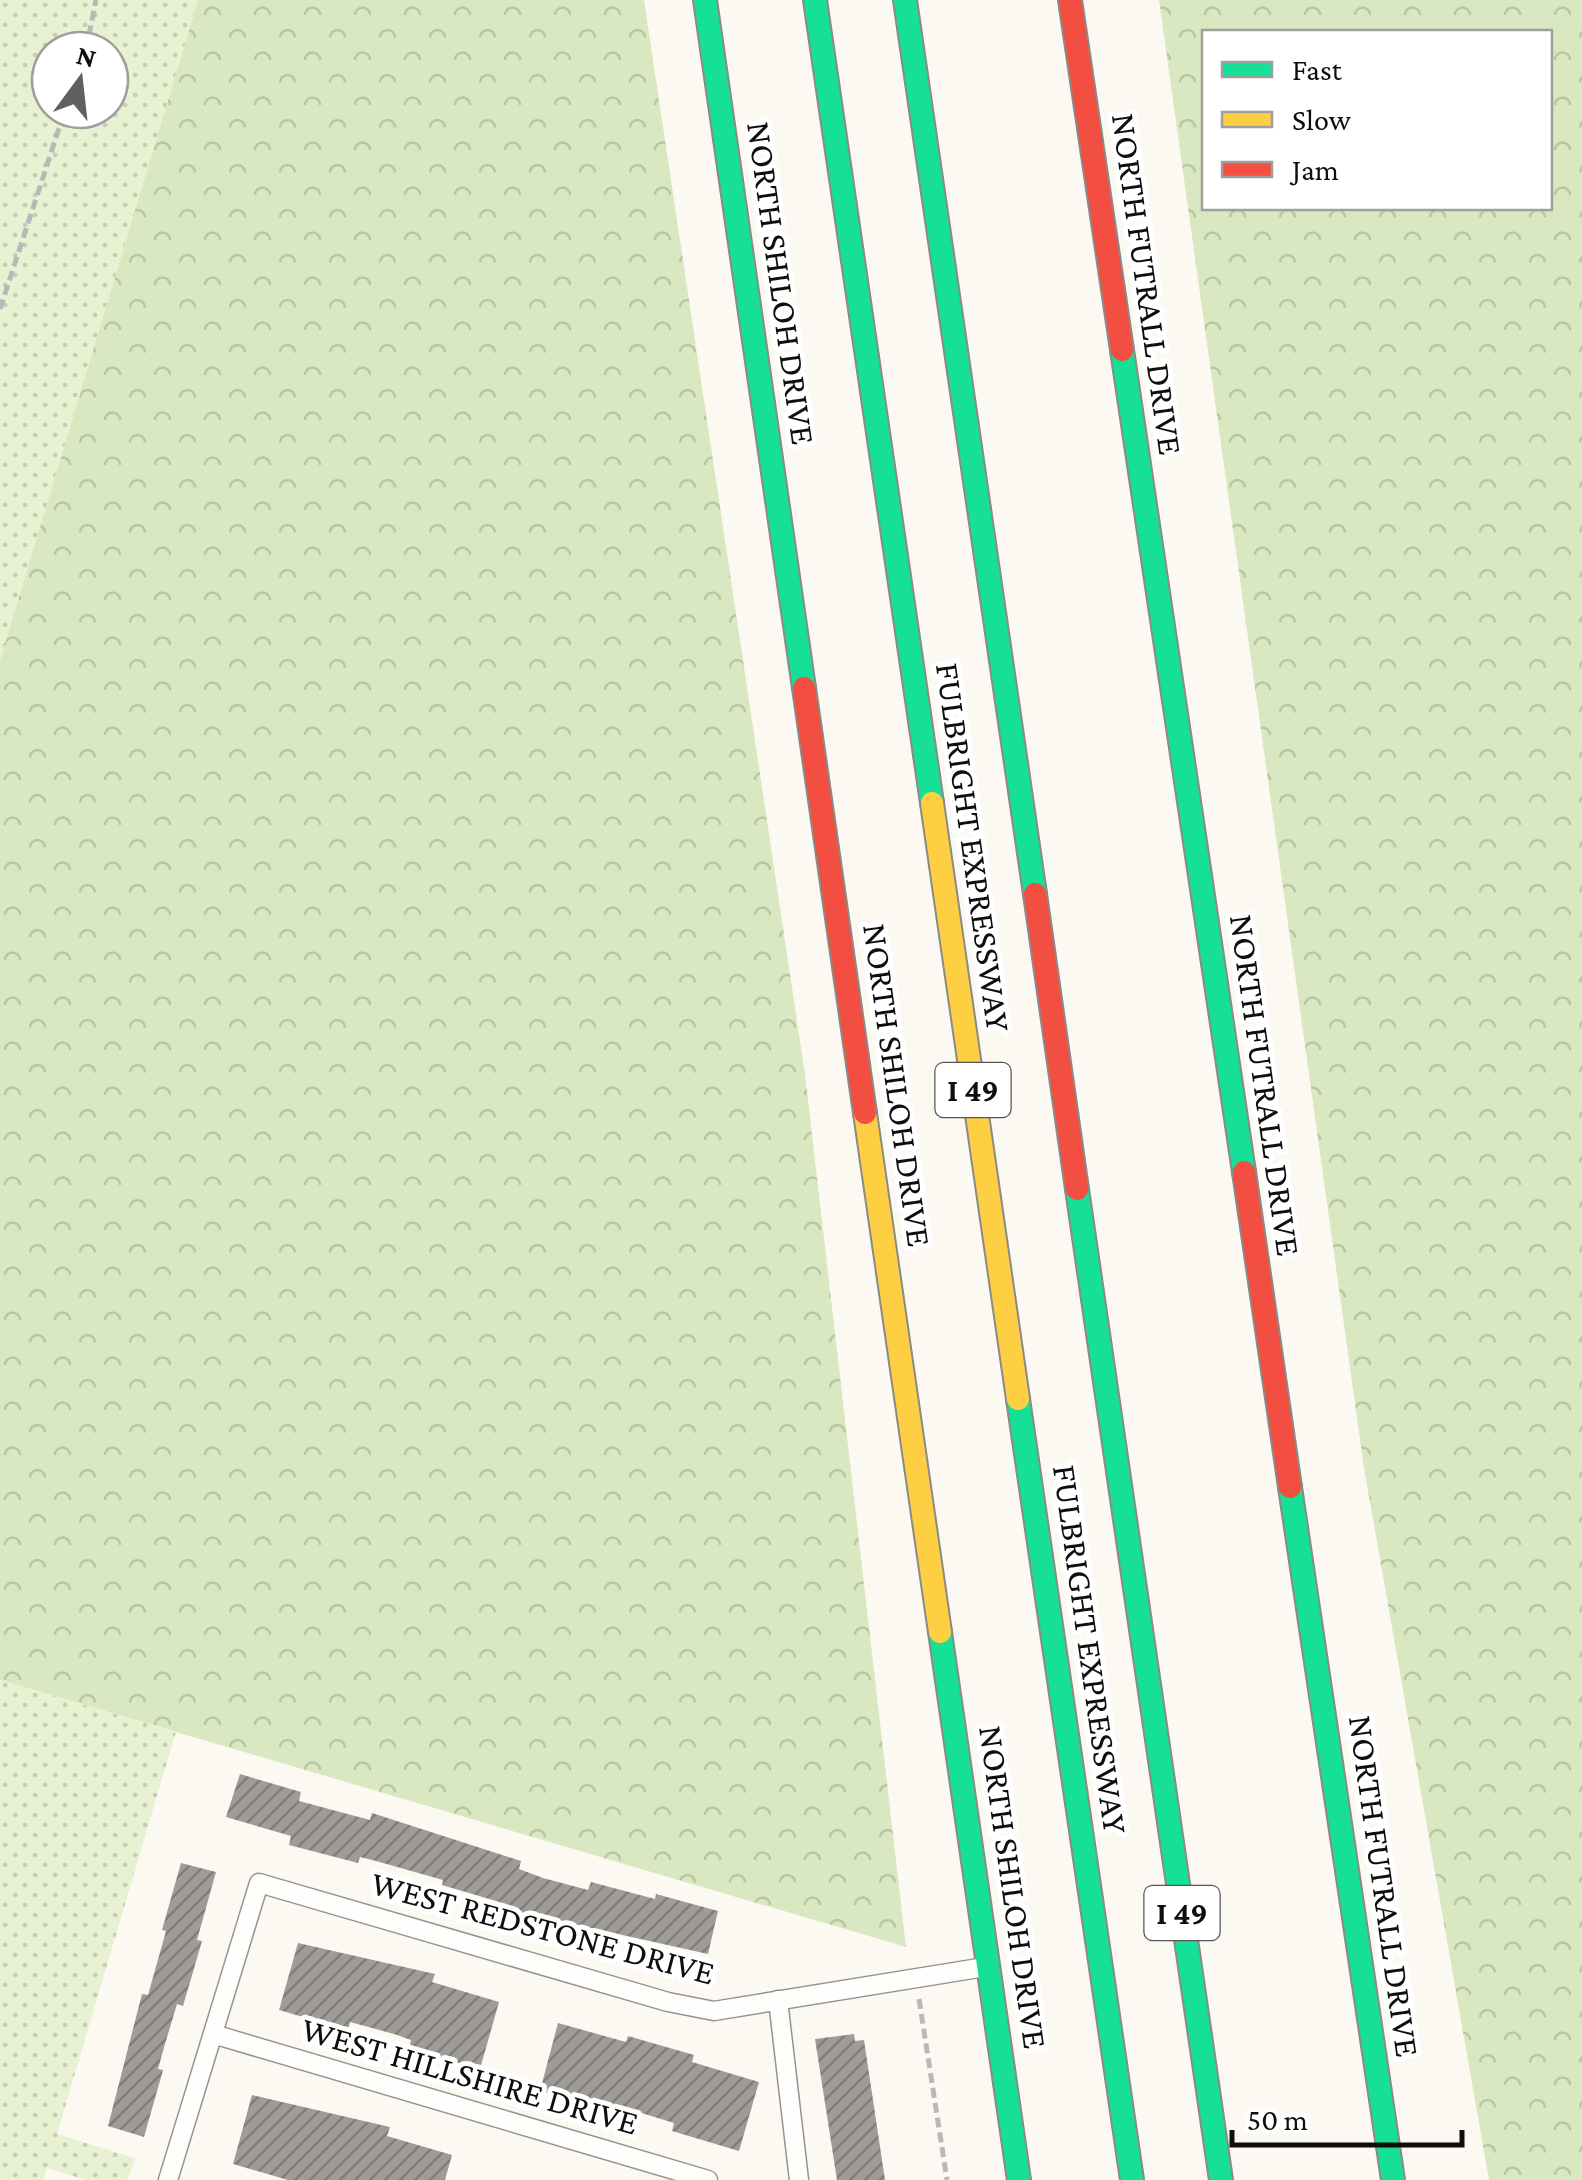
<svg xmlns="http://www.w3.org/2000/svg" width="1582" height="2180" viewBox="0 0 1582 2180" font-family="'Crimson Pro',serif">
  <defs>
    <pattern id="forest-crowns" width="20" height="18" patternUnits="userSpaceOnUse" patternTransform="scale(2.5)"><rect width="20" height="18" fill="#d9e8c0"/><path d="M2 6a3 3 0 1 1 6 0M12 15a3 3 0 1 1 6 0" fill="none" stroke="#b9c6a4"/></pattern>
    <pattern id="park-dots" width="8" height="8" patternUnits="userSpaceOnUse" patternTransform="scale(2.5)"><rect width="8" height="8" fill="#e8f1d2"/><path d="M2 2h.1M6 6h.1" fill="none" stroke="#c6cdb3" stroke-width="1.8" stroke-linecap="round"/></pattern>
    <pattern id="building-hatch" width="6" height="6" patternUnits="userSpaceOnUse" patternTransform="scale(2.5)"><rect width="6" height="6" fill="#9f9c98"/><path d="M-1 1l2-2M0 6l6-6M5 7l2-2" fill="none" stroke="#807e7a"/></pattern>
  </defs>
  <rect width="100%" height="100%" fill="#fbf9f2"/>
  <g fill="url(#forest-crowns)" fill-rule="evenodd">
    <polygon points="198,0 644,0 805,1074 906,1947 0,1680 0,660"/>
    <path d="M1159 0H1582V2180H1489L1364 1468ZM1204 32H1550V208H1204Z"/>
  </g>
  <g fill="url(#park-dots)" fill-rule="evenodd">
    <path d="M0 0H198L0 660ZM50 50H110V110H50Z"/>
    <polygon points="0,1680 176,1732 57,2134 135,2158 128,2180 86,2180 47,2168 43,2180 0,2180"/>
  </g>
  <g fill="url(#building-hatch)">
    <polygon points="240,1774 301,1792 299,1801 370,1820 372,1813 521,1861 519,1869 543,1878 588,1890 591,1882 655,1899 656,1894 718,1911 708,1954 573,1924 571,1931 504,1913 506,1904 442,1885 443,1880 376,1861 360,1857 358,1863 289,1845 291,1836 226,1817"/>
    <polygon points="181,1863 216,1872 197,1940 202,1941 183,2006 177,2004 165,2044 158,2069 163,2070 144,2137 108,2126 142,1994 148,1995 166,1931 162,1930"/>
    <polygon points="298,1943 435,1974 432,1982 499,2002 480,2069 409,2049 411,2040 394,2034 350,2022 348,2030 279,2010"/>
    <polygon points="558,2023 626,2042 628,2036 694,2055 692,2062 759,2082 739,2151 672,2131 674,2123 609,2103 607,2109 540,2091"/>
    <polygon points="854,2034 855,2041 864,2040 885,2180 837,2180 815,2039"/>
    <polygon points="252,2095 390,2127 387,2136 452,2155 445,2180 288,2180 233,2164"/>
  </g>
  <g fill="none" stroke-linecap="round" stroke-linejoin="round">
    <g stroke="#959491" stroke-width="21">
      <g id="lane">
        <polyline points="778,2000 799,2180"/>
        <polyline points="213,2034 708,2180"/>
        <polyline points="168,2180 259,1883 668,2002 714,2011 985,1967"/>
      </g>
    </g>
    <g stroke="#8b8a87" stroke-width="26">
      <g id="fast">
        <polyline points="705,0 804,688"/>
        <polyline points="815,0 932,803"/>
        <polyline points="905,0 1035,894"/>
        <polyline points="1122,350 1244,1172"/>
        <polyline points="1077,1189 1221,2180"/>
        <polyline points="1018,1399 1132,2180"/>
        <polyline points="1290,1487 1393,2180"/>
        <polyline points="940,1632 1019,2180"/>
      </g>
    </g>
    <g stroke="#8b8a87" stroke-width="26">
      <g id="slow">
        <polyline points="932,803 1018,1399"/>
        <polyline points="865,1113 940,1632"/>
      </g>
    </g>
    <g stroke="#8b8a87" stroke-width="26">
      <g id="jam">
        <polyline points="1070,0 1122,350"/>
        <polyline points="804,688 865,1113"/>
        <polyline points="1035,894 1077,1189"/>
        <polyline points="1244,1172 1290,1487"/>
      </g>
    </g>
    <g stroke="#b8b8b6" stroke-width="5" stroke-dasharray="10 5" stroke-linecap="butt">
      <polyline points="86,50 96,0"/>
      <polyline points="0,309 65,110"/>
      <polyline points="919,1999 947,2180"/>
    </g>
    <use href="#lane" stroke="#fefefd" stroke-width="18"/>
    <use href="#fast" stroke="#16e098" stroke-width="22"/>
    <use href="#slow" stroke="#ffcf43" stroke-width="22"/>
    <use href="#jam" stroke="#f24e42" stroke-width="22"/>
  </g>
  <g text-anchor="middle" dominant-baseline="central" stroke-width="10" stroke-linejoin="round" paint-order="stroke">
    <g fill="#fff" stroke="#565656" stroke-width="2.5">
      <rect x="935.5" y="1063" width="75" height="54" rx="8"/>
      <rect x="1144.5" y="1886" width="75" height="54" rx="8"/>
    </g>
    <g font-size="32" font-weight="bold" fill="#0e0e0e">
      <text x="973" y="1090">I 49</text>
      <text x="1182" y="1913">I 49</text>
    </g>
    <g font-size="35" fill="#0e0e0e" stroke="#fff">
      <text transform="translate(781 283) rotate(82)">NORTH SHILOH DRIVE</text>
      <text transform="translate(1147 284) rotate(82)">NORTH FUTRALL DRIVE</text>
      <text transform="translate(973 847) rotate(82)">FULBRIGHT EXPRESSWAY</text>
      <text transform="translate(897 1085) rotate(82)">NORTH SHILOH DRIVE</text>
      <text transform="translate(1265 1085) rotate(82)">NORTH FUTRALL DRIVE</text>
      <text transform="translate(1090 1649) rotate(82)">FULBRIGHT EXPRESSWAY</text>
      <text transform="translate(1384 1886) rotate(82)">NORTH FUTRALL DRIVE</text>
      <text transform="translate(1013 1887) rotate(82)">NORTH SHILOH DRIVE</text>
      <text transform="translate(543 1928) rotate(15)">WEST REDSTONE DRIVE</text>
      <text transform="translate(470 2076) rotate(16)">WEST HILLSHIRE DRIVE</text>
    </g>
  </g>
  <rect x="1202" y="30" width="350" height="180" fill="#ffffff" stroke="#9f9f9f" stroke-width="2.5"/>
  <rect x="1222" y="62" width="50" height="15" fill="#16e098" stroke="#9f9f9f" stroke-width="2.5"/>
  <text x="1292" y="80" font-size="30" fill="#0e0e0e">Fast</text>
  <rect x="1222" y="112" width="50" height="15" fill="#ffcf43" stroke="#9f9f9f" stroke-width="2.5"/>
  <text x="1292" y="130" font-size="30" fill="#0e0e0e">Slow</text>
  <rect x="1222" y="162" width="50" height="15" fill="#f24e42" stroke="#9f9f9f" stroke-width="2.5"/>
  <text x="1292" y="180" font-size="30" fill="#0e0e0e">Jam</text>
  <g transform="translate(80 80) rotate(15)"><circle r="48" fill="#ffffff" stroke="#9f9f9f" stroke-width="2.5"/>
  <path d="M0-8L18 38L0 25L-18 38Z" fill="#61605e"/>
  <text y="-15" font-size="28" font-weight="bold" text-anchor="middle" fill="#0e0e0e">N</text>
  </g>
  <path d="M1232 2130v15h230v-15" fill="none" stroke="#0e0e0e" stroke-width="5"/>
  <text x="1247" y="2130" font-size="30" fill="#0e0e0e" stroke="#ffffff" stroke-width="8" paint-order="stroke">50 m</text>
</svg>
